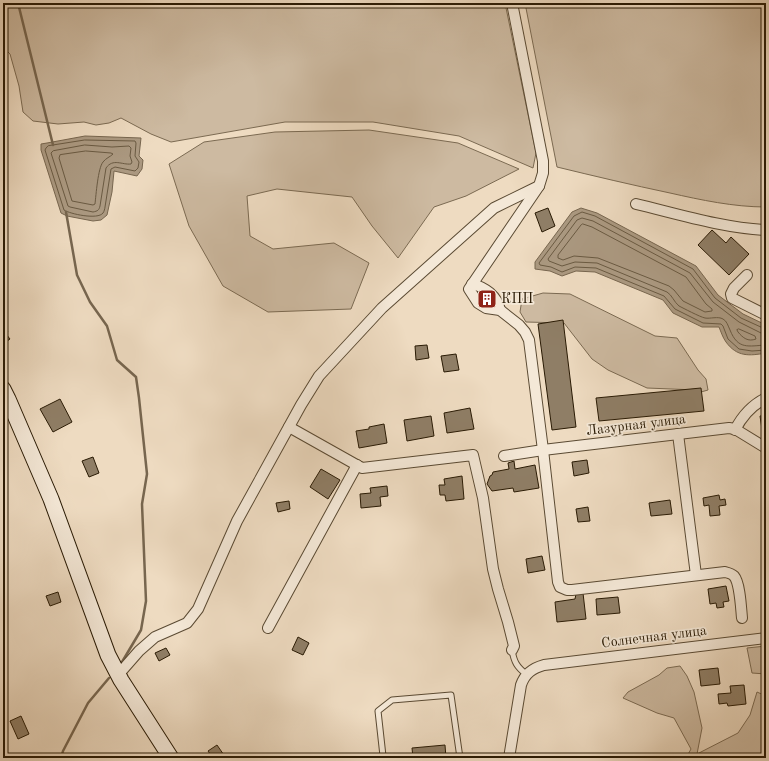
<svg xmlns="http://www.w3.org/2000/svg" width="769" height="761" viewBox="0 0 769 761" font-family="'Old Standard TT',serif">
  <rect width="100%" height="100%" fill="#eedbc1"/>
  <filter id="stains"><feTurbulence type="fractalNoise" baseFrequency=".005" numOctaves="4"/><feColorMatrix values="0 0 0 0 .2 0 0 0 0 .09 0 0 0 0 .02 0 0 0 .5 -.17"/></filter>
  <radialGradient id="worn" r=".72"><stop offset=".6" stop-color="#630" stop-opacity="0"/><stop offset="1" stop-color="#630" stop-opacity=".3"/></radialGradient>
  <g fill="#cdbaa1" stroke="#7b6a52">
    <polygon points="3,3 505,3 536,153 533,168 459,136 373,122 285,122 171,142 151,134 121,118 109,123 96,125 84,122 58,124 33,121 23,112 19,86 10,54 3,47"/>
    <path d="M525 3H766V207C734 207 701 200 670 193 632 185 594 176 557 167Z"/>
    <polygon points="369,130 458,143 519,169 466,196 434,207 398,258 372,226 352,197 277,189 247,196 250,236 273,249 334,243 369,263 351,309 268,312 223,286 189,226 169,164 204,142 275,132"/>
    <polygon points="543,293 570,294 655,336 677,338 698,370 706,379 708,390 701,392 696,390 647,388 608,370 592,359 564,323 526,322 520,312 522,299"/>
    <polygon points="766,646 766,674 752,673 747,648"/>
    <polygon points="680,666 687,676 694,692 702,728 697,754 738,733 750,715 757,692 766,696 766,745 763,754 766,753 766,758 734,757 730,758 686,758 691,749 674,718 657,713 623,698 628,692 659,675 667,668"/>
  </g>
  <g fill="#ab9981" stroke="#77664f">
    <polygon points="85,136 141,138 139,156 143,160 142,169 137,176 114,171 112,192 107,215 101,220 93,221 67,216 61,213 41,150 41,144 47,143"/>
    <path d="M581 208 597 213 696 266 718 295 743 314 766 325V353C749 356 737 357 726 342 723 338 721 332 719 327H702L673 313 663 300 595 272 576 271 562 276 550 271 535 269V262L572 212Z"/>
  </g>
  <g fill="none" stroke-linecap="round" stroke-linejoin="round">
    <g stroke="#6a5a42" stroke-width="1">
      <path d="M85 140 135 141 136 143 135 156 139 162 138 168 135 171 115 167 111 169 105 207C105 208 104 212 103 213 98 220 70 214 64 210L45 150 46 148 48 146Z"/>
      <path d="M85 145 112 147 129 146 131 148 130 156 132 162 131 164C122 165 113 158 106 168L100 206C99 210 98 211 93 212L70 207 68 206 51 153 53 151Z"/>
      <path d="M86 151 111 153 113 154C110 157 106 158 103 162 98 168 96 195 95 204L93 205 72 201 59 158 60 155Z"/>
      <polygon points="583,224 592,227 686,277 706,304 712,309 712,311 705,312 683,301 674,290 669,286 598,258 574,256 563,260 558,258 558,255 581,225"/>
      <polyline points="766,328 763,328 741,318 715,298 693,269 595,216 582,212 574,216 539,263 540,265 551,267 562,272 575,267 596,268 664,296 675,309 703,323 721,324 723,326 728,339 739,349 752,351 766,350"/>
      <path d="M739 329 755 336 756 339C748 342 743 338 738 332L737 330Z"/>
      <path d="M766 333H761L739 322 713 302 690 273 593 221 582 218 577 220 548 259 549 261 562 266 575 262 597 263 667 292C672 295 674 302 679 306 683 308 700 317 705 318 710 319 718 316 723 319 727 321 728 326 730 330 738 350 748 346 766 345"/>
    </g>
    <g stroke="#77664f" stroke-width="2.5">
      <polyline points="18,3 53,145"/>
      <polyline points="66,212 77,275 90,302 107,326 117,360 136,377 139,398 147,474 142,504 146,601 141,630 122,662"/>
      <polyline points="61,758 63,751 88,703 109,678"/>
    </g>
  </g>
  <g fill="#8f7e66" stroke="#291a04">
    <polygon points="548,208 555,226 542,232 535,213"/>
    <polygon points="712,230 726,243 731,237 749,254 729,275 698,245"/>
    <polygon points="485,295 492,301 490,304 483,302 482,297"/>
    <polygon points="563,320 576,427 552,430 538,324"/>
    <polygon points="4,327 8,332 6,334 10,339 3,344 3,328"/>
    <polygon points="427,345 429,358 416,360 415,346"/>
    <polygon points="456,354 459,370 444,372 441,356"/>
    <polygon points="701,388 704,411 599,421 596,398"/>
    <polygon points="60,399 72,422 53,432 40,409"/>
    <polygon points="470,408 474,429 447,433 444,413"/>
    <polygon points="766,415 766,436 763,436 760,416"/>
    <polygon points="431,416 434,436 407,441 404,420"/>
    <polygon points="384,424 387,443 359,448 356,431 369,429 369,427"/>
    <polygon points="93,457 99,473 89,477 82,461"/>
    <polygon points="587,460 589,473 574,476 572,462"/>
    <polygon points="514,461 515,469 535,465 539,488 514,492 513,488 492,491 487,484 490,476 492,475 493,472 509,469 508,463"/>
    <polygon points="321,469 340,480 328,499 310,487"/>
    <polygon points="462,476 464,499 446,501 445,495 440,495 439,485 445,485 444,479"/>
    <polygon points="387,486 388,496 380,497 381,506 361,508 360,494 371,493 370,488"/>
    <polygon points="719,495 720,500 725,499 726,505 719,506 720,515 710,516 709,505 704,506 703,498"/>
    <polygon points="670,500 672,514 651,516 649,503"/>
    <polygon points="289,501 290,509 278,512 276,503"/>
    <polygon points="588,507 590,521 578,522 576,509"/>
    <polygon points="542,556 545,570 528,573 526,559"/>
    <polygon points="726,586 729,601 723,602 724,607 717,608 716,603 710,604 708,589"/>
    <polygon points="58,592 61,602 50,606 46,596"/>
    <polygon points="583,593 586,619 557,622 555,602 575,599 576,594"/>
    <polygon points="618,597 620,613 597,615 596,599"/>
    <polygon points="298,637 309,643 303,655 292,650"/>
    <polygon points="166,648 170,655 159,661 155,653"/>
    <polygon points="718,668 720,684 701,686 699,670"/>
    <polygon points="744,685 746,704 728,706 727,703 719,704 718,694 731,693 730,686"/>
    <polygon points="21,716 29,734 18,739 10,721"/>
    <polygon points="217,745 226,758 213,758 208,751"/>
    <polygon points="445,745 446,758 413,758 412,748"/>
  </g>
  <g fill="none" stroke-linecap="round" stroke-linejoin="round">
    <g stroke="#5a4a33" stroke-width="7">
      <g id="lane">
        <path d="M512 650C514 662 517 667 526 674"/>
        <polyline points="383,756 378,711 392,700 451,695 460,758"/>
      </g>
    </g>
    <g stroke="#5a4a33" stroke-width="12">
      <g id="street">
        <path d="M512 3 543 161V173L539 186 469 289 478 303 486 308 500 310 519 325 525 332 529 340 543 450 558 582 560 587 567 590H572L725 572C729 573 732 574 734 576 740 583 741 608 742 618"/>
        <path d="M636 204C678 214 723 228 766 230"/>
        <polyline points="747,275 734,288 731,294 732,298 766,315"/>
        <path d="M472 284C485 287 497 296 500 310"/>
        <polyline points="289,427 362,468 473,455 483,498 493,569 498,589 508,622 514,646 512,650"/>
        <path d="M735 430C742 416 752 405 766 398"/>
        <polyline points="678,434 696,575"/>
        <polyline points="504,456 543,450 729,428 735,429 766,448"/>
        <polyline points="268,628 357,465"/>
        <polyline points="118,675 139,651 155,637 187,623 198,609 237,521 301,405 319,376 382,308 494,208 539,186"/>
        <path d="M509 758 521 685C525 673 533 668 544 665L766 638"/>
      </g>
    </g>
    <g stroke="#291a04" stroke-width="17">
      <polyline id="secondary" points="3,389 8,399 51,499 108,655 121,680 171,758"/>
    </g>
    <use href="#lane" stroke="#f4e8d7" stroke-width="5"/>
    <use href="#street" stroke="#f4e8d7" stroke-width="10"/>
    <use href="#secondary" stroke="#f4e8d7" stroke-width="15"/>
  </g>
  <defs>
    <g id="building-square" transform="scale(1)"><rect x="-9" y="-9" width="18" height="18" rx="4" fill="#8f2418" stroke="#f4e8d7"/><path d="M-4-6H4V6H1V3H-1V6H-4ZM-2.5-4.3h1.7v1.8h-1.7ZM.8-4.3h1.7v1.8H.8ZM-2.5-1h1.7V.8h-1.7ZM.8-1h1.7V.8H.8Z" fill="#fff"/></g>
  </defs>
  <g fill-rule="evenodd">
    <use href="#building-square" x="487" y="299"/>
  </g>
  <g text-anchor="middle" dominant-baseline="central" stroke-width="3.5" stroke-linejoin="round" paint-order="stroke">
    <g font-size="14" fill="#291a04" stroke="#f4e8d7" text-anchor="start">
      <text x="501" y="299">КПП</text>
    </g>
    <g font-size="14" fill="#291a04" stroke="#f4e8d7">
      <text transform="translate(636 425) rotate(-7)">Лазурная улица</text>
      <text transform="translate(654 637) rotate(-7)">Солнечная улица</text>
    </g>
  </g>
  <rect width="769" height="761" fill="none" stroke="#eedbc1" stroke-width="16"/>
  <rect x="4" y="4" width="761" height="753" fill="none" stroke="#291a04" stroke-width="2"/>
  <rect x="8" y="8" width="753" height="745" fill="none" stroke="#291a04"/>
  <rect width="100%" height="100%" filter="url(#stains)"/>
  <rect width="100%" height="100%" fill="url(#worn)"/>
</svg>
